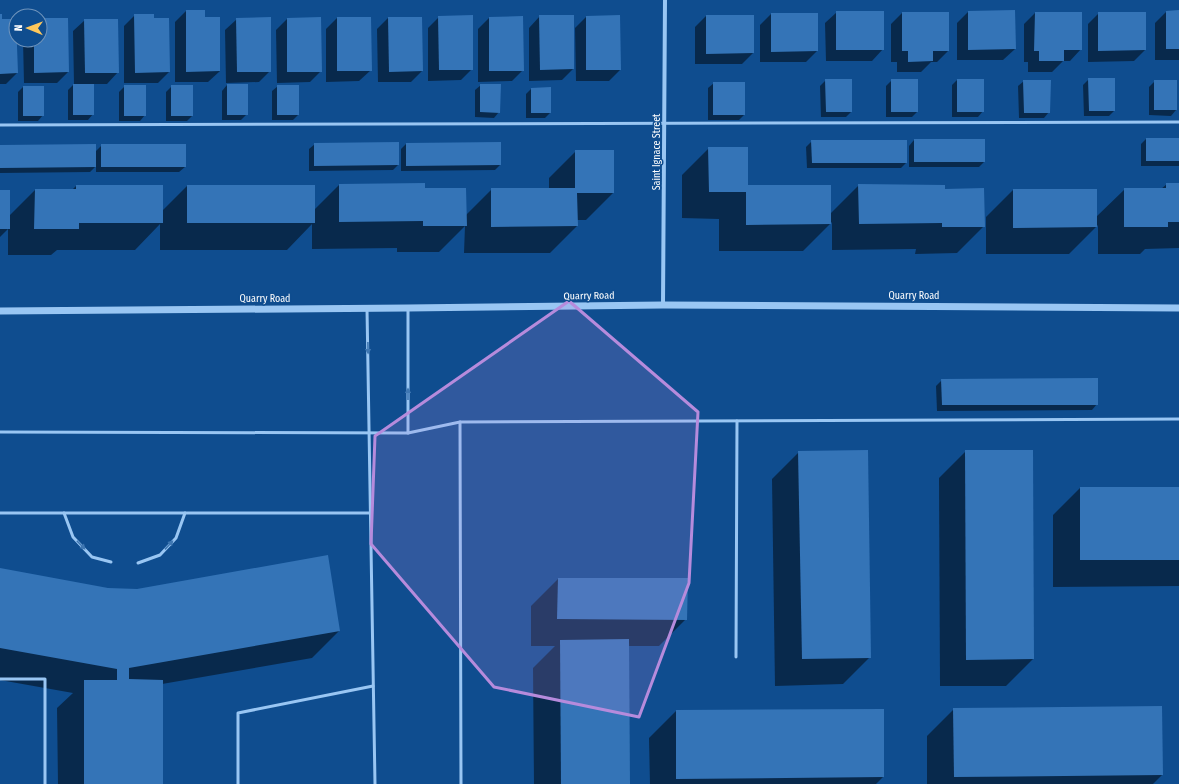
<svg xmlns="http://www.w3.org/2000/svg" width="1179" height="784" viewBox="0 0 1179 784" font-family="'Fira Sans Condensed',sans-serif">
  <rect width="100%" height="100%" fill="#0f4d8f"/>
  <g fill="#0007">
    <polygon points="186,11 204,18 220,71 208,82 175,82 175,22"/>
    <polygon points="1179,11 1179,60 1155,60 1155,23 1166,12"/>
    <polygon points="837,12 883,49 872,61 826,61 825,23"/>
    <polygon points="968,12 1015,49 1003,60 957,60 957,23"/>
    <polygon points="902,13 948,51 937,62 931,62 921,72 897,72 897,62 891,62 891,24"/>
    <polygon points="1035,13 1081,49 1070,61 1063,61 1052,72 1028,72 1028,62 1024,62 1024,24"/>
    <polygon points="1099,13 1145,50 1134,61 1088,62 1088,24"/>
    <polygon points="771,14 817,14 817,51 806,62 760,62 760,25"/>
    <polygon points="0,15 17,73 6,84 0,84"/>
    <polygon points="135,15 169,72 158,83 124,83 124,26"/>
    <polygon points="540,16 573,16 573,69 562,80 529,81 529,28"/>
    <polygon points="706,16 753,53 742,64 695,64 695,27"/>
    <polygon points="439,17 472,69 461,80 428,81 428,28"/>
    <polygon points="586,17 620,70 609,81 576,81 575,28"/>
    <polygon points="337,18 371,70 359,81 326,82 326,29"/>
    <polygon points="388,18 422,71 411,82 378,82 377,29"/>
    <polygon points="489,18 523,70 512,81 478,82 478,29"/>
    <polygon points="40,19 68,72 57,83 24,83 23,40 40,40"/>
    <polygon points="237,19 270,71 259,82 226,83 225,30"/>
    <polygon points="287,19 321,71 310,82 277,83 276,30"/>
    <polygon points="85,20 118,72 107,84 93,84 93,114 88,120 68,120 68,90 74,84 73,31"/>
    <polygon points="1089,79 1114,111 1109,116 1084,116 1083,85"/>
    <polygon points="826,80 851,112 846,117 821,117 820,86"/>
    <polygon points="892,80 917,112 912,117 886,117 886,86"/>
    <polygon points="957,80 983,111 978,117 952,117 952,85"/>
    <polygon points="1024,81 1049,112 1044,118 1019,118 1018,86"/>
    <polygon points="1155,81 1176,81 1176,110 1171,116 1149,115 1149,87"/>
    <polygon points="714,83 744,115 739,120 708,120 708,88"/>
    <polygon points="227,85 247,114 241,120 222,120 222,91"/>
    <polygon points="481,85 499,112 494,118 475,117 475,90"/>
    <polygon points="125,86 145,115 140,121 119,121 119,92"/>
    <polygon points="172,86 192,116 187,121 166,121 166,92"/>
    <polygon points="278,86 298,115 293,120 272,120 272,91"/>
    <polygon points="23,87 43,115 38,121 18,121 18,92"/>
    <polygon points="531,89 550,113 545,118 526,118 526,94"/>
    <polygon points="1146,139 1179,139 1179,166 1141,166 1141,144"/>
    <polygon points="914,140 984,162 979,167 909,167 909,146"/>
    <polygon points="812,141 906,163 901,168 807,168 806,147"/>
    <polygon points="398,143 398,165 393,170 309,171 309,149 315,144"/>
    <polygon points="406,144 500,165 495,170 401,171 401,149"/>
    <polygon points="102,145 185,167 179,172 96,172 96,166 90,172 0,173 0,146 95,152"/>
    <polygon points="709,148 747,186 830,214 859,185 943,190 984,226 957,253 915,254 916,249 832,250 832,222 803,251 719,251 719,219 682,218 682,175"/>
    <polygon points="576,151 613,193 586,220 577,220 577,226 550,253 464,253 465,226 439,252 397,252 397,248 312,249 312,224 287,250 160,250 160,224 135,250 57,250 51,255 8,255 8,229 0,237 0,191 9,216 35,190 72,190 76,186 162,211 187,186 314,210 339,185 424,189 466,215 492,189 549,189 549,178"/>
    <polygon points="1167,184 1179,184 1179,248 1145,249 1140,254 1098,254 1098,225 1069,254 986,254 986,217 1013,190 1096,217 1125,189 1161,189"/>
    <polygon points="942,380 1097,404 1092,410 937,411 936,386"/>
    <polygon points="966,451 1033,659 1006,686 940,686 939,478"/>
    <polygon points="799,452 870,657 843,684 775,686 772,479"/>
    <polygon points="1080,488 1179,488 1179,586 1053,587 1053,515"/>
    <polygon points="0,569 339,631 312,658 162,684 162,784 58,784 57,708 73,693 0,680"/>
    <polygon points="558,579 686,619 659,646 628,646 629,784 534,784 533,668 555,646 531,646 531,606"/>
    <polygon points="954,709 1162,775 1153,784 927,784 927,736"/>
    <polygon points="676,711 883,777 876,784 650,784 649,738"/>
  </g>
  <g fill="#3474b7">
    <polygon points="186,10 205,10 205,17 220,17 220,71 186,72"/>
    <polygon points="1015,10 1016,49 968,50 968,11"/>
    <polygon points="1179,10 1179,49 1166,49 1166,11"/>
    <rect x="836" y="11" width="48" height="39"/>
    <polygon points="902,12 949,12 949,51 933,51 933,61 908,62 908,51 902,51"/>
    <polygon points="1035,12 1082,12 1082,50 1064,50 1064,61 1039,61 1039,51 1034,51"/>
    <polygon points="1098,12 1146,12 1146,50 1098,51"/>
    <polygon points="771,13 818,13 818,51 771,52"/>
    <polygon points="0,14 2,14 2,19 16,19 18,73 0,74"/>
    <polygon points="134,14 154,14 154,18 169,18 170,72 135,73"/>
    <polygon points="473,15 473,70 439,70 438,16"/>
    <polygon points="539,15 574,15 574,69 540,70"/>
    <polygon points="620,15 621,70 586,70 586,16"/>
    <polygon points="706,15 754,15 754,53 706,54"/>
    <polygon points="523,16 524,71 489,71 489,17"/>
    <polygon points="271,17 271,72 237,72 236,18"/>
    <polygon points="321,17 322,72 287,72 287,18"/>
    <polygon points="337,17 371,17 372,71 337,71"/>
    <polygon points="388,17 422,17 423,71 389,72"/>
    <polygon points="40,18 68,18 69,72 34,73 34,40 40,40"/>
    <polygon points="84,19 118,19 119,73 85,73"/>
    <polygon points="1088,78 1115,78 1115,111 1089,111"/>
    <polygon points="825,79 852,79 852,112 826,112"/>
    <rect x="891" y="79" width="27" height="33"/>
    <rect x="957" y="79" width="27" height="33"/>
    <polygon points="1023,80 1051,80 1050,113 1024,113"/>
    <rect x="1154" y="80" width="23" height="30"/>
    <rect x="713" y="82" width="32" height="33"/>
    <rect x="73" y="84" width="21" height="31"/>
    <rect x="227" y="84" width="21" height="31"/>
    <polygon points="480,84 501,84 500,113 480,112"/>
    <rect x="124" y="85" width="22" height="31"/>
    <rect x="171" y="85" width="22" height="31"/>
    <rect x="277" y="85" width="22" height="30"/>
    <rect x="23" y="86" width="21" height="30"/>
    <polygon points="551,87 551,113 531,113 531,88"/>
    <rect x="1146" y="138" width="33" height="23"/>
    <rect x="914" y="139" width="71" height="23"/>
    <polygon points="811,140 907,140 907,163 812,163"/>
    <polygon points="399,142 399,165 314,166 314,143"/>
    <polygon points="501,142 501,165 406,166 406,143"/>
    <polygon points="96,144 96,167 0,168 0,145"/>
    <rect x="101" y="144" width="85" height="23"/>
    <polygon points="708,147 748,147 748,185 831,185 831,224 746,225 746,192 709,192"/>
    <polygon points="575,150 614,150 614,193 577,193 578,226 491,227 491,188 575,188"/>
    <polygon points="425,183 425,188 466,188 467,226 423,226 423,221 339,222 339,184"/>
    <polygon points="1166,183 1179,183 1179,222 1168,222 1168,227 1124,227 1124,188 1166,188"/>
    <polygon points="858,184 945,185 945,189 984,188 985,227 942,227 942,223 859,224"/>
    <polygon points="76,185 163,185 163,223 79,223 79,229 34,229 35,189 76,189"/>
    <rect x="187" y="185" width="128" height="38"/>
    <polygon points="1013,189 1097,189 1097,227 1013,228"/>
    <rect x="0" y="190" width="10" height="39"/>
    <polygon points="1098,378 1098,405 942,405 941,379"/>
    <polygon points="868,450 871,658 802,659 798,451"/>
    <polygon points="965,450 1033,450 1034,659 966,660"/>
    <rect x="1080" y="487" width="99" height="73"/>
    <polygon points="328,555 340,631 129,668 129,679 163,680 163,784 84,784 84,680 117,680 117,669 0,648 0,568 108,588 137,589"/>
    <polygon points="558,578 688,578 687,620 557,619"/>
    <polygon points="629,639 630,784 561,784 560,640"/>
    <polygon points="1162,706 1163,775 954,777 953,708"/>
    <polygon points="884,709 884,777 676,779 676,710"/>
  </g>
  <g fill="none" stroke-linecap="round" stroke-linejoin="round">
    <g stroke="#99c6f3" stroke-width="3">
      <polyline points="0,125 1179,122"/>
      <polyline points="367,309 375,784"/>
      <polyline points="0,432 408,433 460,422"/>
      <polyline points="408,433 408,309"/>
      <polyline points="0,513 371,513"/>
      <polyline points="64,513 73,537 92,557 111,562"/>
      <polyline points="138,563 160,555 176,538 185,513"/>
      <polyline points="736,657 737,421"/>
      <polyline points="0,679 45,679 45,784"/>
      <polyline points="238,784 238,713 373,686"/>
      <polyline points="461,784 460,422 1179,419"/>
    </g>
    <polyline stroke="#99c6f3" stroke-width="4" points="663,305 665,0"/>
    <polyline stroke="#99c6f3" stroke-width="7" points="0,311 408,308 663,305 1179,308"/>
  </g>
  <defs><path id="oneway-solid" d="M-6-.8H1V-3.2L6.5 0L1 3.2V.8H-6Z"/></defs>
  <g fill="#3f77b2">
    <use href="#oneway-solid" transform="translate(368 348) rotate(89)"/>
    <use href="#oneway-solid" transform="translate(408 394) rotate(-90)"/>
    <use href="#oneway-solid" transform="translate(81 545) rotate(46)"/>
    <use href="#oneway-solid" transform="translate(169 545) rotate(-47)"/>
  </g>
  <path fill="#b68bdc" fill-opacity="0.2" stroke="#b68bdc" stroke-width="3" stroke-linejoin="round" d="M569 301 698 412 689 583 639 717 494 687 371 544 375 436Z"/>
  <g text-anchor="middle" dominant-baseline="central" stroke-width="3" stroke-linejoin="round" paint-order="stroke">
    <g font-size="10" fill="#fff" stroke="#0f4d8f">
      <text transform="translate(657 152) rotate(-90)">Saint Ignace Street</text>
      <text transform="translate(589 296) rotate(-1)">Quarry Road</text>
      <text x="914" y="296">Quarry Road</text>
      <text x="265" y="299">Quarry Road</text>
    </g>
  </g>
  <g transform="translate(28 28) rotate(271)"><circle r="19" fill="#0f4d8f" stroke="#6f94bc"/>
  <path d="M0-3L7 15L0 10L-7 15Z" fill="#ffc85b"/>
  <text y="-6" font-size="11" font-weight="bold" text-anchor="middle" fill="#ffffff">N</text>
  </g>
</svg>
